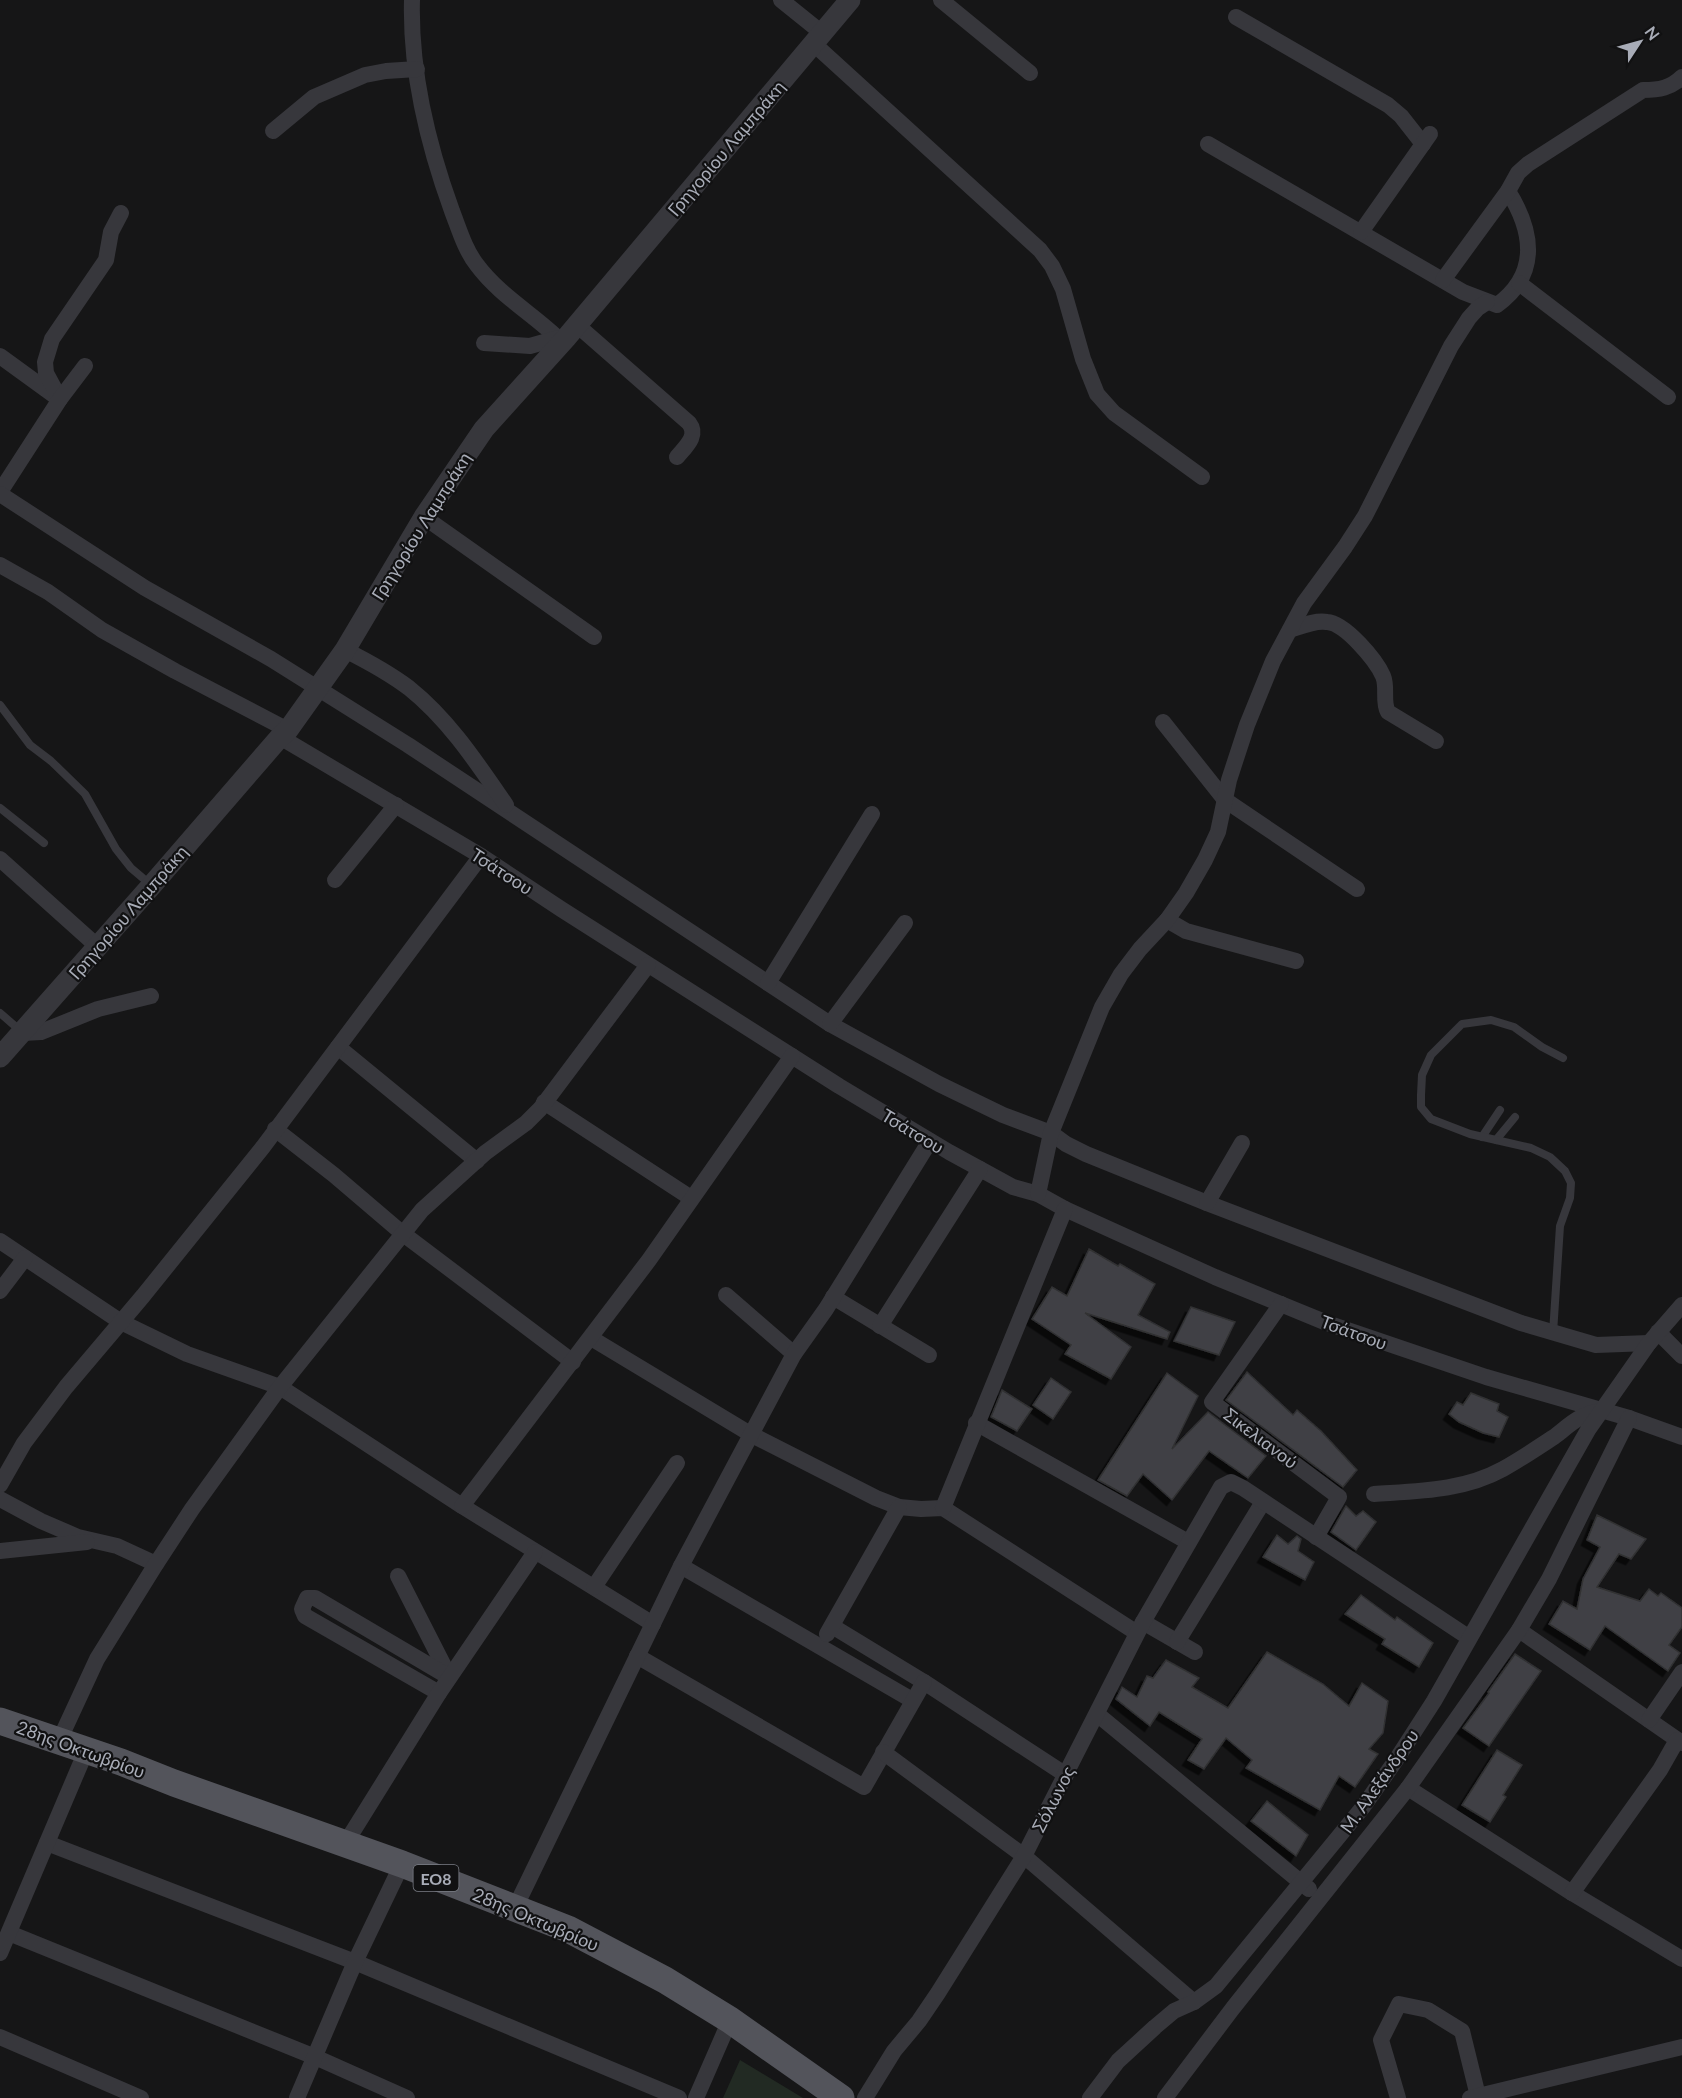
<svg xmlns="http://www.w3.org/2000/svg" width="1682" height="2098" viewBox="0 0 1682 2098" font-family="Lato,sans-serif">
  <defs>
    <filter id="shadow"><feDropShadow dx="-5.5" dy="5.5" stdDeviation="0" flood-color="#0009"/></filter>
  </defs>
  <rect width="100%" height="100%" fill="#161617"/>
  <polygon fill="#222a23" points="740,2060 803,2098 723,2098"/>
  <g fill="#404144" stroke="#303033" stroke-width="1.5" filter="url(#shadow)">
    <polygon points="1089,1249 1118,1266 1120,1264 1155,1284 1138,1315 1170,1332 1167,1339 1085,1313 1131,1347 1111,1379 1065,1354 1071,1345 1032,1319 1052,1287 1067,1296"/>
    <polygon points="1191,1307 1235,1322 1219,1355 1174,1341"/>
    <polygon points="1247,1372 1293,1415 1297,1410 1321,1431 1357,1470 1343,1487 1226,1400"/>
    <polygon points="1167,1373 1198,1396 1172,1449 1208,1412 1266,1456 1248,1478 1209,1451 1172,1500 1143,1474 1127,1496 1098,1480"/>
    <polygon points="1051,1378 1071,1392 1053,1419 1033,1405"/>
    <polygon points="1002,1390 1032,1409 1017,1431 991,1417"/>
    <polygon points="1471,1393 1499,1404 1497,1411 1508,1417 1499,1437 1483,1433 1459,1422 1449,1414 1457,1402 1463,1405"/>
    <polygon points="1346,1506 1356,1516 1363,1511 1376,1522 1356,1550 1331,1532"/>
    <polygon points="1597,1515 1646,1539 1631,1559 1619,1554 1597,1587 1640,1601 1649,1589 1658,1596 1661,1593 1682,1608 1682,1627 1669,1645 1680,1653 1668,1671 1605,1626 1590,1650 1549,1624 1563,1601 1577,1609 1583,1579 1600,1547 1587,1540"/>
    <polygon points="1277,1535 1288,1544 1297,1536 1301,1539 1298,1551 1314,1562 1305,1580 1263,1557"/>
    <polygon points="1361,1595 1395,1620 1397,1617 1433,1643 1419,1667 1382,1644 1385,1639 1345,1614"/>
    <polygon points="1267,1652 1323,1684 1349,1706 1362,1683 1388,1701 1383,1733 1369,1749 1378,1754 1355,1787 1339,1776 1320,1810 1246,1768 1252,1760 1226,1738 1204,1769 1188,1760 1202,1739 1159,1712 1150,1726 1116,1699 1122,1687 1137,1697 1147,1676 1153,1678 1166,1660 1199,1678 1192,1687 1228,1708"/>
    <polygon points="1515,1654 1541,1671 1489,1746 1463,1728 1489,1693 1488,1692"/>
    <polygon points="1497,1750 1522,1765 1503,1795 1506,1797 1490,1822 1462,1805"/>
    <polygon points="1267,1801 1308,1835 1296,1856 1251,1821"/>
  </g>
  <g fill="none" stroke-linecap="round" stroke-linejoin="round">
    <g stroke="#37373c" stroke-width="8">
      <polyline points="0,705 30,745 51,761 85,794 116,849 131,868 151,885"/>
      <polyline points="0,808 44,843"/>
      <polyline points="0,1013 23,1033"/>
      <polyline points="1482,1137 1500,1110"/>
      <polyline points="1496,1140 1515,1117"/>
      <polyline points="1553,1333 1560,1226 1570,1198 1571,1183 1565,1171 1550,1157 1531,1148 1470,1134 1431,1119 1421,1107 1421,1095 1422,1075 1431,1055 1462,1024 1491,1020 1514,1027 1542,1047 1563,1058"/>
    </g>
    <g stroke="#37373c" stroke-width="16">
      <path d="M412 0C410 71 428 145 452 211 459 229 465 250 477 265 500 296 535 315 562 342"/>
      <polyline points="781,0 822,33"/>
      <polyline points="941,0 1030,73"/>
      <polyline points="1236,17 1388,105 1401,116 1423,144"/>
      <polyline points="814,44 1040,250 1052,266 1063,289 1083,359 1097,394 1114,413 1202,477"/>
      <polyline points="273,131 314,97 365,75 386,71 417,69"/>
      <path d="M1208 144 1463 292 1497 305C1540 274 1533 231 1508 191"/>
      <polyline points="1361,232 1430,134"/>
      <path d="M1443 280 1508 191 1518 173 1528 164 1643 90C1659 90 1671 88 1682 77"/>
      <polyline points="1519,283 1668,397"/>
      <path d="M577 325 689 423C699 436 685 447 677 457"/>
      <polyline points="484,343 530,346 558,338"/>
      <polyline points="0,356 55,396"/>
      <polyline points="60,399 46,373 45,362 52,339 106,260 111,232 121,213"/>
      <polyline points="0,492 60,399 85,366"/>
      <polyline points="0,494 145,588 271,659 408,745 830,1024 939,1084 1003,1115 1051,1133 1066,1144 1086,1154 1207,1203 1521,1323 1596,1345 1649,1343"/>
      <polyline points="424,517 594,637"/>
      <polyline points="0,565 48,592 102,630 175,671 288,730"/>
      <path d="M1290 630C1302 626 1315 620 1327 622 1345 623 1376 660 1383 676 1388 688 1382 701 1388 712L1436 741"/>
      <path d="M345 650C367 661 389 673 409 688 449 720 477 763 506 805"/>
      <polyline points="1163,722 1225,800 1357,889"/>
      <polyline points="280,737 481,856 561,909 839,1086 949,1152 1013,1187 1038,1194 1065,1209 1215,1277 1327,1323 1486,1377 1629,1418 1682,1437"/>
      <polyline points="0,859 97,946"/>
      <polyline points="335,880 396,805"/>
      <polyline points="1167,920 1186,931 1296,961"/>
      <polyline points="768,983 872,814"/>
      <polyline points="830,1024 905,923"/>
      <polyline points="23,1033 41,1032 98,1009 151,996"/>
      <polyline points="338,1047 477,1161"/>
      <polyline points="544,1102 691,1198"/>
      <polyline points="275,1129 334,1175 402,1233 573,1362"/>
      <polyline points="1038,1194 1051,1133 1102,1007 1121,974 1140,949 1167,920 1186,893 1205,860 1218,832 1229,780 1247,725 1273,661 1304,603 1345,547 1365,516 1451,346 1469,318 1478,308 1487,302"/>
      <polyline points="1207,1203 1242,1143"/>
      <polyline points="0,1241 121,1322 187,1354 280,1387 462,1506 653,1624"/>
      <polyline points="0,1291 25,1258"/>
      <polyline points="726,1295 794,1354"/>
      <polyline points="833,1297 929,1355"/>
      <polyline points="1281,1304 1212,1402 1339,1497 1316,1537"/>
      <polyline points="880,1326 980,1169"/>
      <polyline points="1658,1332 1682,1356"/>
      <polyline points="591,1338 752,1435 876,1498 899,1507 921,1509 943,1508 1137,1633"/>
      <polyline points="976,1423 1188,1542"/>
      <polyline points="0,1485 24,1443 66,1387 143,1296 263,1147 481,856"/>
      <path d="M1374 1494C1418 1491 1463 1491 1503 1469 1521 1459 1537 1448 1554 1437 1571 1424 1578 1415 1601 1411"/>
      <polyline points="0,1499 41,1521 78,1537 117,1546 156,1564"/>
      <polyline points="462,1506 649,1260 792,1056"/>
      <polyline points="943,1508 1065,1209"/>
      <polyline points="0,1551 87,1542"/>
      <polyline points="681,1566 912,1700"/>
      <polyline points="398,1576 449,1676"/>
      <polyline points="594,1587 677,1463"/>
      <polyline points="1143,1622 1195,1652"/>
      <polyline points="832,1626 924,1682 1066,1775"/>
      <polyline points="1519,1630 1682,1743"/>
      <polyline points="827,1634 899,1507"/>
      <polyline points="1177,1642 1263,1502"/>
      <polyline points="637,1656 864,1787 924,1682"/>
      <polyline points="439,1693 305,1616 302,1609 307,1598 315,1598 449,1677"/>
      <polyline points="1097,1714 1309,1889"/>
      <polyline points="1649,1720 1682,1672"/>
      <polyline points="59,1741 97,1659 156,1564 192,1509 280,1387 422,1210 485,1153 526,1123 540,1109 648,965"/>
      <polyline points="883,1752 1024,1856 1194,2002"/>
      <polyline points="1408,1788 1572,1893 1682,1959"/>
      <polyline points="47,1843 355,1962 679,2098"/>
      <polyline points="345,1844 439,1693 535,1552"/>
      <polyline points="1572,1893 1660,1770 1677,1740"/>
      <polyline points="515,1908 681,1566 794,1354 826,1309 930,1141"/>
      <polyline points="9,1933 315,2057 407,2098"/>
      <polyline points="0,1953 86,1751"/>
      <polyline points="0,2037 141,2098"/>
      <polyline points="297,2098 355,1962 402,1864"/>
      <polyline points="696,2098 730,2020"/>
      <polyline points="865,2098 894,2051 919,2021 938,1993 1024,1856 1143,1622 1221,1487 1231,1482 1243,1488 1468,1637"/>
      <polyline points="1090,2098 1118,2061 1155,2027 1174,2011 1194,2002 1216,1986 1363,1807 1396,1760 1434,1701 1588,1430 1649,1343 1682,1305"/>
      <polyline points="1165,2098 1233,2008 1408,1788 1519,1630 1549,1579 1629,1418"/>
      <polyline points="1398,2098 1381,2040 1399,2004 1428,2010 1462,2031 1478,2096"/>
      <polyline points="1470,2098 1682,2047"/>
    </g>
    <polyline stroke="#37373c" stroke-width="21" points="0,1057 152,885 280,737 288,730 345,650 424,517 484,429 566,338 850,0"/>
    <polyline stroke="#53545b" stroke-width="27" points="0,1721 121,1762 174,1783 402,1864 568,1929 665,1980 730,2020 841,2098"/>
  </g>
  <g text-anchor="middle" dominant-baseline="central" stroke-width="4.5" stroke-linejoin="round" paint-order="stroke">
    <rect fill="#111112" stroke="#7b7e86" stroke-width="1.5" x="413.5" y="1865" width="45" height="26" rx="4.5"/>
    <g font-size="16" font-weight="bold" fill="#a8acb7">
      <text x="436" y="1878">ΕΟ8</text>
    </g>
    <g font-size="18" fill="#a8acb7" stroke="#111112">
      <text transform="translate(726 148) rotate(-50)">Γρηγορίου Λαμπράκη</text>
      <text transform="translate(421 526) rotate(-58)">Γρηγορίου Λαμπράκη</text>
      <text transform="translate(502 871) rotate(33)">Τσάτσου</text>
      <text transform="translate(128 912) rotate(-49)">Γρηγορίου Λαμπράκη</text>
      <text transform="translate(913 1131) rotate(31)">Τσάτσου</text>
      <text transform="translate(1354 1332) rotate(20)">Τσάτσου</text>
      <text transform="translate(1261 1438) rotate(37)">Σικελιανού</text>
      <text transform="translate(81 1749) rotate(20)">28ης Οκτωβρίου</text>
      <text transform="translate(1379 1781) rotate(-55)">Μ. Αλεξάνδρου</text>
      <text transform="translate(1053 1799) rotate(-63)">Σόλωνος</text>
      <text transform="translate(536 1919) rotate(23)">28ης Οκτωβρίου</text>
    </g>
  </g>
  <g transform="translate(1640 42) rotate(54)" stroke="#111112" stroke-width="4.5" paint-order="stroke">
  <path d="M0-4.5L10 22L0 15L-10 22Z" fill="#a8acb7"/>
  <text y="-9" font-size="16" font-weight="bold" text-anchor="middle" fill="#a8acb7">N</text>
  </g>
</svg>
